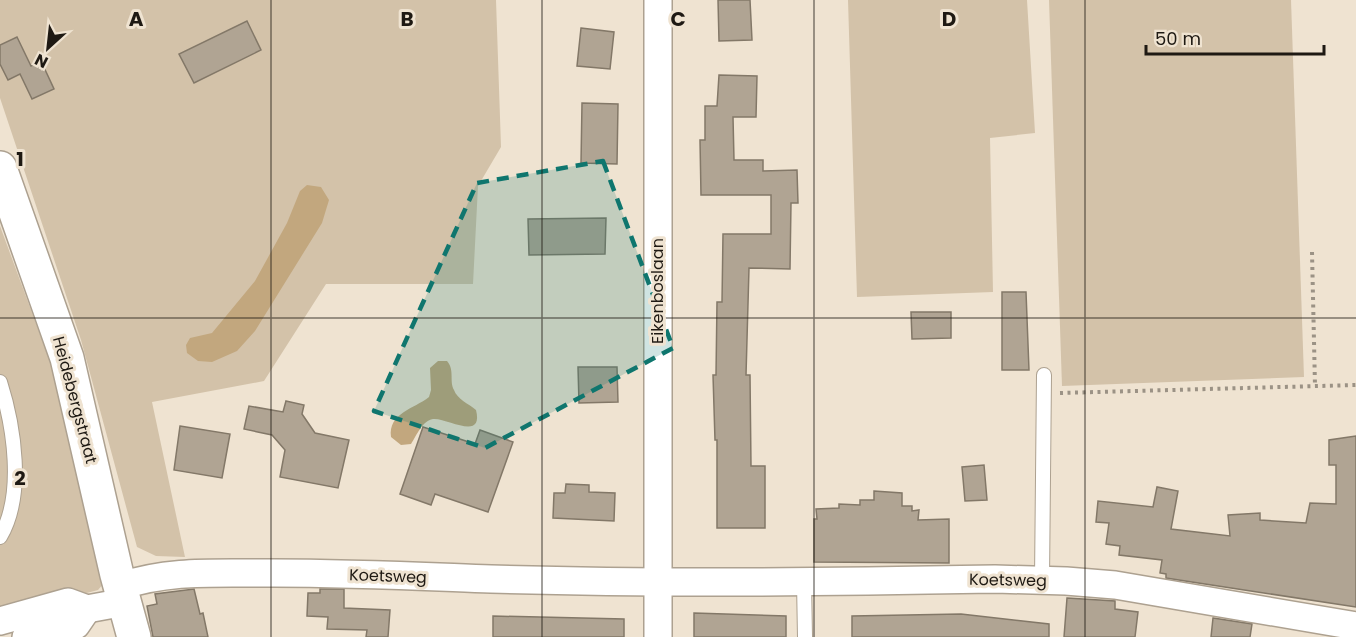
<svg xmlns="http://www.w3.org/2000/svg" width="1356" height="637" viewBox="0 0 1356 637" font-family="Poppins,sans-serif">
  <rect width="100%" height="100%" fill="#efe3d1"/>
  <g fill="#d3c2a9">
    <polygon points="0,0 496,0 501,147 478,186 473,284 326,284 264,381 152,402 185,557 156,556 137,547 81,340 0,98"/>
    <polygon points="848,0 1027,0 1035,133 990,138 993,292 857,297"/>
    <polygon points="1049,0 1291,0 1304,377 1062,386"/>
    <polygon points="0,226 52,367 104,583 98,590 0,616"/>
  </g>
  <g fill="#c2a77e">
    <polygon points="307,185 321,187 329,200 322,223 255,331 237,351 212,362 198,361 187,353 186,345 190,338 212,333 255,281 287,223 300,191"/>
    <path d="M438 361H447C455 370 449 381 454 390 457 399 469 404 476 410 484 442 446 417 433 419 422 421 417 435 411 444L401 445 391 437C388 413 414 409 429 397L431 390 430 368Z"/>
  </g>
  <g fill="#b0a493" stroke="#837868" stroke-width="1.5">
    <polygon points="718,0 750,0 752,40 719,41"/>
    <polygon points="247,21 261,50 194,83 179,54"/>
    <polygon points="581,28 614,32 610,69 577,66"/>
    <polygon points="17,37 31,66 41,61 54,89 32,99 20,74 8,80 0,64 0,45"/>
    <polygon points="719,75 757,76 756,117 733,117 734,160 763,160 763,171 797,170 798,203 791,203 790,269 749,268 746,375 750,375 751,466 765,466 765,528 717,528 717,440 715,440 713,375 716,375 717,302 722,302 723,234 771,234 771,195 701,195 700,140 705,140 705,106 717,106"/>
    <polygon points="582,103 618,104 617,164 581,163"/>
    <polygon points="606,218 605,254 529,255 528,219"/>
    <polygon points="1002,292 1026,292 1029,370 1002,370"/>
    <polygon points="911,312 951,312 951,338 912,339"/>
    <polygon points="578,367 617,367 618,402 579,403"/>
    <polygon points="286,401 304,405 302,414 315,433 349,440 338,488 280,477 285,450 272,435 244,429 249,406 283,412"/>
    <polygon points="180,426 230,434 222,478 174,470"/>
    <polygon points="423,427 475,444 480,430 513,442 488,512 435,494 431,505 400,494"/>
    <polygon points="1356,436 1356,607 1166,578 1166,574 1160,573 1162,560 1119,555 1120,546 1106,544 1109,523 1096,522 1098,501 1153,507 1157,487 1178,491 1171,529 1230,536 1228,515 1260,513 1260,520 1306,523 1310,503 1336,504 1336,465 1329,465 1329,440"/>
    <polygon points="984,465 987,500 965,501 962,467"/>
    <polygon points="566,484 589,485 589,492 615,493 614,521 553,518 554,493 565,493"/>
    <polygon points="874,491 902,493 902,506 912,506 912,511 919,510 918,520 949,519 949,563 814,562 814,519 817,519 816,509 839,508 839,504 860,505 860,500 874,500"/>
    <polygon points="194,589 200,614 203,613 208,637 153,637 147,606 157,604 155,594"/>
    <polygon points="320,589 344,589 344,608 390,610 388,637 366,637 367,630 327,629 328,617 307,616 308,593 320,593"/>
    <polygon points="1067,598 1115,601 1115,609 1138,612 1135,637 1064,637"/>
    <polygon points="694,613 786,616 786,637 694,637"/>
    <polygon points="961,614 1049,624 1049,637 852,637 852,616"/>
    <polygon points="493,616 624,619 624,637 493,637"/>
    <polygon points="1213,618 1252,624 1250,637 1211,637"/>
  </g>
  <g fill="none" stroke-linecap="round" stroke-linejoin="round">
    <g stroke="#ada190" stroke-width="16">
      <g id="lane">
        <path d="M0 382C14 426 25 495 0 537"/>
        <polyline points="1042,580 1044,375"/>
        <polyline points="804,582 805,637"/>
      </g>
    </g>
    <g stroke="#ada190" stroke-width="30">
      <g id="street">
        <path d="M121 586C166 571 208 573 255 573 334 572 413 576 491 579 659 584 827 582 995 579L1066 581 1115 585 1356 626"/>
        <polyline points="0,621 68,602 87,609 125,602"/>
        <polyline points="26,637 76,625 87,609"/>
        <polyline points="658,637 658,0"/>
      </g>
    </g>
    <g stroke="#ada190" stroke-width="36">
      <polyline id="secondary" points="0,168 67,358 117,575 134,637"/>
    </g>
    <g stroke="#9b9285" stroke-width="4" stroke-dasharray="3 4.5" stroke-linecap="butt">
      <polyline points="1312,252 1315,386"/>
      <polyline points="1060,393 1356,385"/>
    </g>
    <use href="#lane" stroke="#fff" stroke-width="14"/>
    <use href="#street" stroke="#fff" stroke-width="27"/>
    <use href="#secondary" stroke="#fff" stroke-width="33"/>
  </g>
  <path fill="#0f766e" fill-opacity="0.2" stroke="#0f766e" stroke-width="4.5" stroke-dasharray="12 8" stroke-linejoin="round" d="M603 161 673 348 485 448 374 411 477 183Z"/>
  <path fill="none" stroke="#1e1913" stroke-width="1.5" stroke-opacity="0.55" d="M271 0V637M542 0V637M814 0V637M1085 0V637M0 318H1356"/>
  <g text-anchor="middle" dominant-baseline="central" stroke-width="6" stroke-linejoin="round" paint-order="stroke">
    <g font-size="16" fill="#1e1913" stroke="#efe3d1">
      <text transform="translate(657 291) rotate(-90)">Eikenboslaan</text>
      <text transform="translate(75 400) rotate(75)">Heidebergstraat</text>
      <text transform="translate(388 576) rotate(2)">Koetsweg</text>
      <text transform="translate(1008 580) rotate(1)">Koetsweg</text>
    </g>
  </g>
  <g font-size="20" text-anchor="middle" font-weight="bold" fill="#1e1913" stroke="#efe3d1" stroke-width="6" stroke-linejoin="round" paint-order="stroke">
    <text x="136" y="26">A</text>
    <text x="407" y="26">B</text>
    <text x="678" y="26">C</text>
    <text x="949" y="26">D</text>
    <text x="20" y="166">1</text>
    <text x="20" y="485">2</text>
  </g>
  <g transform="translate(48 48) rotate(207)" stroke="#efe3d1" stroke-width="4.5" paint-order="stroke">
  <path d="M0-4.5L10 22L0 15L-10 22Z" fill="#1e1913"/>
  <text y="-9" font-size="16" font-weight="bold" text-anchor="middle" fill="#1e1913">N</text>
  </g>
  <path d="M1146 45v9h178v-9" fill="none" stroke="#1e1913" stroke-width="3"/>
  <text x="1155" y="45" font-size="18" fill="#1e1913" stroke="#efe3d1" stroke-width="4.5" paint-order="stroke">50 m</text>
</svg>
